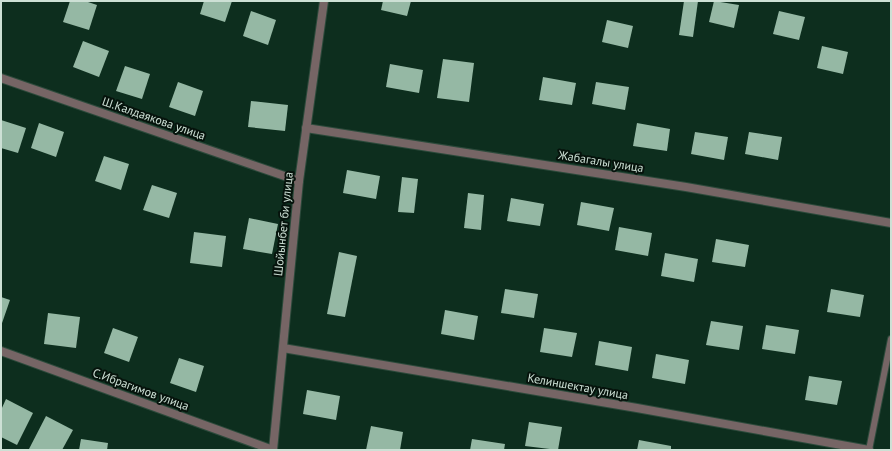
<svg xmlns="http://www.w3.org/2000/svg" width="892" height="451" viewBox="0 0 892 451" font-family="'PT Sans',sans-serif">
  <rect width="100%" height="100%" fill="#0d2e1e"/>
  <g fill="#95b8a4">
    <polygon points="70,1 85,1 97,5 89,30 63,22"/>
    <polygon points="204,1 232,1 225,22 200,14"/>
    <polygon points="383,1 411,1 407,16 381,10"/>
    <polygon points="684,1 698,1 693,37 679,35"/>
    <polygon points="714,1 739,5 734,28 709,22"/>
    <polygon points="251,11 276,20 268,45 243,36"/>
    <polygon points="779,11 805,17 799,40 773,34"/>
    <polygon points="607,20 633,26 628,48 602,42"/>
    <polygon points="83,41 109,51 99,77 73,67"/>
    <polygon points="822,46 848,52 843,74 817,68"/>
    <polygon points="443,59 474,63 469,102 437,98"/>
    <polygon points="390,64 423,70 419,93 386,87"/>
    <polygon points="125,66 150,74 142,99 116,91"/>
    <polygon points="543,77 576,83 572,105 539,100"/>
    <polygon points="178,82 203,91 195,116 169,107"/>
    <polygon points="596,82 629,87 625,110 592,104"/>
    <polygon points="251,101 288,105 285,131 248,127"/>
    <polygon points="1,120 26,128 18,153 1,148"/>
    <polygon points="39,123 64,132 56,157 31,148"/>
    <polygon points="637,123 670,129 667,151 633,146"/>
    <polygon points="695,132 728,137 724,160 691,154"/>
    <polygon points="749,132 782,137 778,160 745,154"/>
    <polygon points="104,156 129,164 121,190 95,181"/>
    <polygon points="347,170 380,176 376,199 343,193"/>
    <polygon points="402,177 418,179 414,213 398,212"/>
    <polygon points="152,185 177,193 169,218 143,210"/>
    <polygon points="468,193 484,195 481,230 464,228"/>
    <polygon points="511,198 544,204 540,226 507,221"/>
    <polygon points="581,202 614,208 609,231 577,225"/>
    <polygon points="249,218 278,224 272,254 243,249"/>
    <polygon points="619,227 652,233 648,256 615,250"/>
    <polygon points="194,232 226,236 222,267 190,263"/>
    <polygon points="716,239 749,245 745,267 712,262"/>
    <polygon points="339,252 357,256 345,317 327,314"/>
    <polygon points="665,253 698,259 694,282 661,276"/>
    <polygon points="505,289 538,294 534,318 501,313"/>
    <polygon points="831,289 864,295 860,317 827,312"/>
    <polygon points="1,297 10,300 1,326"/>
    <polygon points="445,310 478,316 474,340 441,334"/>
    <polygon points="48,313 80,317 76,348 44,344"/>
    <polygon points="711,321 743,326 739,350 706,345"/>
    <polygon points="766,325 799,330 795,354 762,349"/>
    <polygon points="113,328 138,337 129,362 104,353"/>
    <polygon points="544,328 577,333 572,357 540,352"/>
    <polygon points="599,341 632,347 628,371 595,365"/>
    <polygon points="656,354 689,360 685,384 652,378"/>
    <polygon points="179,358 204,366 196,392 170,383"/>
    <polygon points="809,376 842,381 837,405 805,400"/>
    <polygon points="307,390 340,396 336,420 303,414"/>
    <polygon points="6,399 33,413 17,445 1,437 1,410"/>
    <polygon points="46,416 73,430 62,450 29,449"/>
    <polygon points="529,422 562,427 558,450 525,446"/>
    <polygon points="371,426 403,432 400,450 366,450"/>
    <polygon points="81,439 108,443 107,450 79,450"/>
    <polygon points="472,439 505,444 504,450 470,450"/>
    <polygon points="639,440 671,446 671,450 637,450"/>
  </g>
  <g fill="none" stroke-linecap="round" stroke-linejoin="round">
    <g stroke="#2c4a3b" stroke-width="8">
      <polyline id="service" points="869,450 891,339"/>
    </g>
    <g stroke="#2c4a3b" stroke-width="10">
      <g id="minor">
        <polyline points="1,78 299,181"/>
        <polyline points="306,128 686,187 891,223"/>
        <polyline points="283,348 637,408 869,450"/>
        <polyline points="1,351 273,450"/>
        <polyline points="273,450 299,181 324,1"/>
      </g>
    </g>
    <use href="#service" stroke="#766565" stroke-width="6"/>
    <use href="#minor" stroke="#766565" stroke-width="8"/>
  </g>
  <g text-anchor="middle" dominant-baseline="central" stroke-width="4" stroke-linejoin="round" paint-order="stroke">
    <g font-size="12" fill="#cde0d5" stroke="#06130c">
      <text transform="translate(154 118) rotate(19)">Ш.Калдаякова улица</text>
      <text transform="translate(601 161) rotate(9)">Жабагалы улица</text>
      <text transform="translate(283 224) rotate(-84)">Шойынбет би улица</text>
      <text transform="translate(578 386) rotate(10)">Келиншектау улица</text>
      <text transform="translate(141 389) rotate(20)">С.Ибрагимов улица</text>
    </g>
  </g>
  <rect width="892" height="451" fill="none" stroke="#cde0d5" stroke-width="4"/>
</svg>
